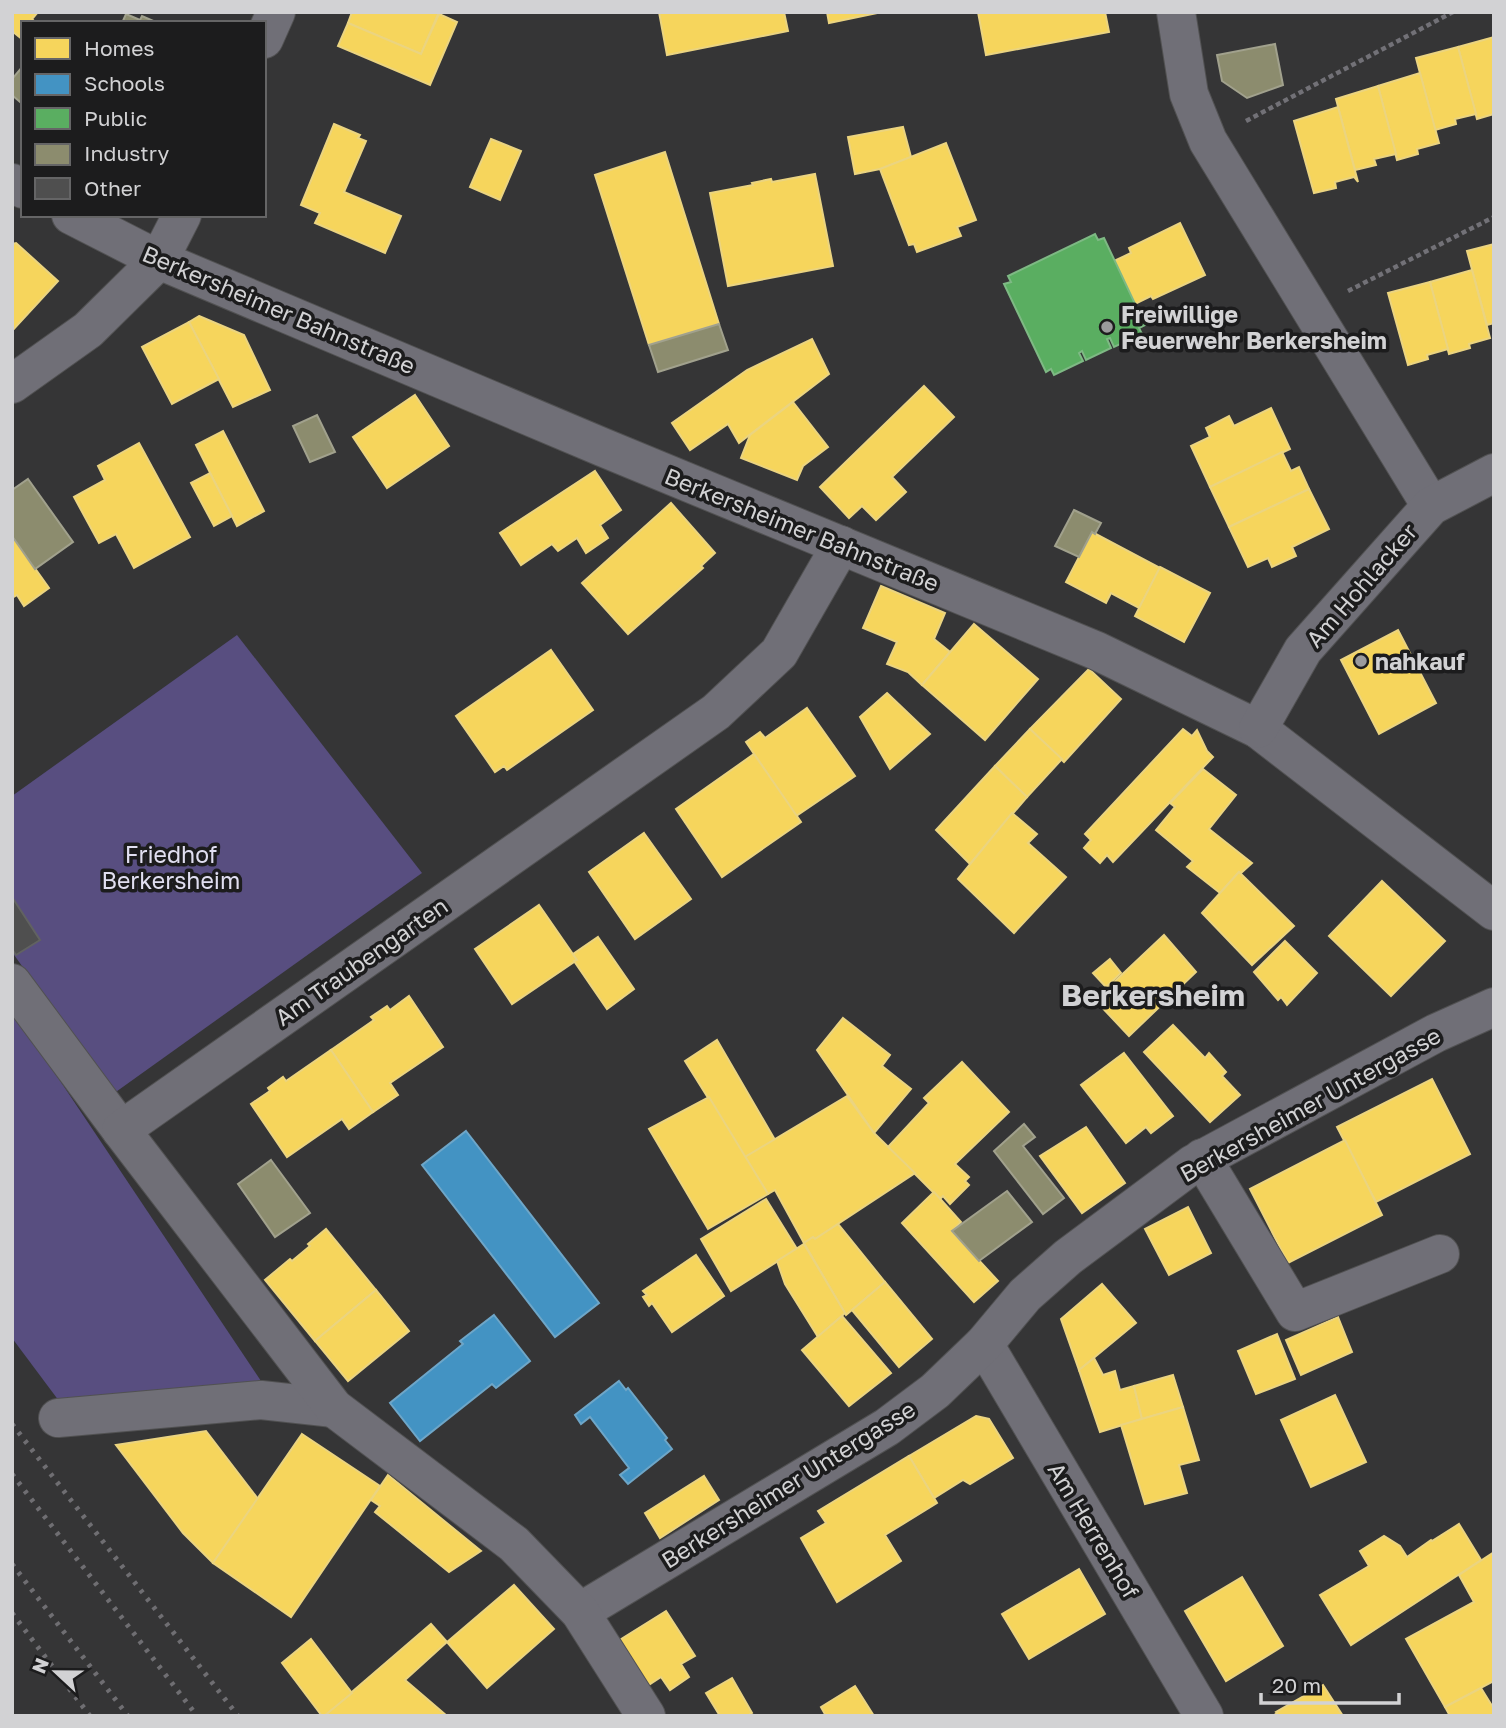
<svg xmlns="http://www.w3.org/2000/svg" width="1506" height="1728" viewBox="0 0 1506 1728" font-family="'Golos Text',sans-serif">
  <rect width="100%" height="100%" fill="#353536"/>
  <g fill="#584e80">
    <polygon points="237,635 422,873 113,1094 12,952 12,796"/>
    <polygon points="12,1009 263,1384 62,1405 12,1338"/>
  </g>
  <g fill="#f6d55c" stroke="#ebd480" stroke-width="2">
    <polygon points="12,12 38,12 32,19 36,23 23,23 23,40 12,31"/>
    <polygon points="352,12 439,12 421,54 348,23"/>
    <polygon points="659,12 784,12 788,31 667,55"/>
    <polygon points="827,12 882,12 829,23"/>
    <polygon points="978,12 1105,12 1109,32 986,55"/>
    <polygon points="439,14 457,22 430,85 338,46 348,23 421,54"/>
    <polygon points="1494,37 1494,114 1477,119 1458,47"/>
    <polygon points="1458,47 1476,114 1455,119 1456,124 1435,130 1416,58"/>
    <polygon points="1420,73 1439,143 1417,149 1418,154 1397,160 1378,86"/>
    <polygon points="1378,86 1396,154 1374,159 1376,165 1355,170 1336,99"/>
    <polygon points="1338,107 1358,182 1354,177 1335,182 1336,188 1314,193 1294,121"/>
    <polygon points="334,124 360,135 358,138 366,141 344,192 401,216 385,253 315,223 320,213 301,205"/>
    <polygon points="903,127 911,157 880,169 855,174 848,137"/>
    <polygon points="491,139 521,151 500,200 470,187"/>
    <polygon points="946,143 976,220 957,227 961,236 917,252 914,244 909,245 880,169"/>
    <polygon points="665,152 719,324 649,345 595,175"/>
    <polygon points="815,174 833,266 728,286 710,193 753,185 752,183 771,179 772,182"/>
    <polygon points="1180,223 1205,275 1153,299 1151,296 1135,304 1114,261 1131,253 1129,248"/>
    <polygon points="16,243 58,281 12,331 12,244"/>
    <polygon points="1494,244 1494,323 1487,325 1467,251"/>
    <polygon points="1472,270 1490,338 1469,344 1470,348 1449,354 1430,282"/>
    <polygon points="1430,282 1448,349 1427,355 1428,359 1408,365 1388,293"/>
    <polygon points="199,316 244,335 270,390 233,407 189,322"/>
    <polygon points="189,322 219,379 172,404 142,347"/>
    <polygon points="812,339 829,374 739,443 728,424 690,450 672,423 747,370"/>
    <polygon points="924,386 954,417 892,477 906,492 876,520 862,506 849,518 820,487"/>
    <polygon points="415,395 449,446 387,488 353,437"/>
    <polygon points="793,402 828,447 803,466 797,480 741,458 750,435"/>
    <polygon points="1271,408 1290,449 1210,487 1191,446 1210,437 1206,428 1229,416 1234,426"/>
    <polygon points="223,431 264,511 237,526 196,445"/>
    <polygon points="139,443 190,537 134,568 116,534 99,543 74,497 105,480 98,466"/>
    <polygon points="1282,452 1291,471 1299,467 1309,489 1229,527 1210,487"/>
    <polygon points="595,471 621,510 600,525 608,538 586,553 577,538 558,551 552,544 521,565 500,533"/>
    <polygon points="210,473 232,516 214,526 191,483"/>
    <polygon points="1309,489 1329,529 1292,547 1296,556 1272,567 1268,558 1248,567 1229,527"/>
    <polygon points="671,503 715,553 701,566 703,568 628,634 582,583"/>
    <polygon points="1092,532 1160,568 1139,608 1111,593 1106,603 1066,582"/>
    <polygon points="12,536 49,588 24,606 17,595 12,598"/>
    <polygon points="1160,567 1210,593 1184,642 1135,616"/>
    <polygon points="881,586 945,613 934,639 950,652 922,685 908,672 887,664 897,642 863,628"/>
    <polygon points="974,624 1038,679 985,740 922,685"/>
    <polygon points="1398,630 1436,703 1379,734 1341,660"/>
    <polygon points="551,650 593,710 507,770 504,766 495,772 456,716"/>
    <polygon points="1089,669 1121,699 1064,762 1030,729"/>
    <polygon points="887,693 930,734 890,769 860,717"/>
    <polygon points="807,708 855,776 796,816 746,742 760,732 765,738"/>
    <polygon points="1030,729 1062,759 1027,797 995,766"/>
    <polygon points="1183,729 1192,736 1197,730 1207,751 1213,757 1113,862 1107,855 1100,863 1084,848 1091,840 1085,834"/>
    <polygon points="754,754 801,822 722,877 676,809"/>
    <polygon points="995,766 1027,797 970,864 936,830"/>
    <polygon points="1203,769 1236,795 1209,829 1252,863 1241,873 1239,872 1220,893 1187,867 1193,861 1156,830 1175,807 1170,803"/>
    <polygon points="1012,813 1037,834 1028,843 1066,877 1014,933 958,879"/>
    <polygon points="644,833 691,899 635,939 589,872"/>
    <polygon points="1239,872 1294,926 1252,965 1202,913"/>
    <polygon points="1382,881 1445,941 1391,996 1329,936"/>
    <polygon points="539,905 577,960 512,1004 475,949"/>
    <polygon points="1164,935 1196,972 1129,1036 1095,1000"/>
    <polygon points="598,937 634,989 607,1009 574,961 577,960 573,954"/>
    <polygon points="1285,941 1317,973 1287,1005 1281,997 1278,1000 1254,972"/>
    <polygon points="1110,959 1121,973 1106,987 1093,973"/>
    <polygon points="409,996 443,1047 390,1083 398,1095 373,1112 331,1050 374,1020 371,1017 387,1006 390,1010"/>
    <polygon points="843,1018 890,1055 882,1066 911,1089 874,1133 817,1050"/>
    <polygon points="1173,1025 1205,1058 1209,1053 1226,1072 1222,1076 1240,1095 1210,1122 1144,1052"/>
    <polygon points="717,1040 775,1140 745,1157 685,1061"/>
    <polygon points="331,1050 373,1112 349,1129 342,1119 287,1157 251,1104 270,1091 268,1088 283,1077 286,1081"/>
    <polygon points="1124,1053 1173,1116 1151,1133 1146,1127 1126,1143 1081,1085"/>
    <polygon points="962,1062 1009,1112 955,1164 969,1177 965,1181 969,1185 950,1204 943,1196 940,1199 888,1147 929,1103 924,1098"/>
    <polygon points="1432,1079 1470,1154 1376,1202 1337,1127"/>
    <polygon points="847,1096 874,1133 915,1173 815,1239 813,1237 804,1243 775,1190 768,1194 745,1157"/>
    <polygon points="709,1097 768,1194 708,1229 649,1129"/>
    <polygon points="1086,1127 1125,1183 1082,1213 1040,1156"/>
    <polygon points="1345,1140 1382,1215 1288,1263 1250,1189"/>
    <polygon points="934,1192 961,1222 952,1231 998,1281 974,1302 902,1223"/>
    <polygon points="766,1199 797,1249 731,1291 701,1239"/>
    <polygon points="1188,1207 1211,1253 1169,1275 1145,1229"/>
    <polygon points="838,1224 885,1282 846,1315 804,1243 813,1237 815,1239"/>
    <polygon points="326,1229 376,1290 315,1341 265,1280 290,1259 292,1261 310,1246 308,1244"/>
    <polygon points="804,1244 845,1313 818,1337 785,1284 777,1261"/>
    <polygon points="696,1255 724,1296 672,1332 652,1303 649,1306 643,1297 647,1295 643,1291"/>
    <polygon points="885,1282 932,1339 899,1367 852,1310"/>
    <polygon points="1102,1284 1136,1323 1079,1370 1061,1319"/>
    <polygon points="376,1290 409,1331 348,1381 315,1341"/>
    <polygon points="842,1316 891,1373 849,1406 802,1350"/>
    <polygon points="1338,1317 1352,1352 1301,1375 1286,1340"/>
    <polygon points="1277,1334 1295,1379 1256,1394 1238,1351"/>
    <polygon points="1094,1358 1103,1375 1115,1371 1120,1390 1134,1386 1142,1419 1100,1432 1079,1370"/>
    <polygon points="1173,1375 1183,1407 1142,1419 1134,1386"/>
    <polygon points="1335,1395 1366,1462 1311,1487 1281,1420"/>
    <polygon points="1183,1407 1199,1460 1179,1465 1187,1493 1145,1504 1121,1425"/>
    <polygon points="976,1416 989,1419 1013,1458 970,1484 963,1480 934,1498 909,1456"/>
    <polygon points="206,1431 258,1499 213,1563 183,1533 116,1445"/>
    <polygon points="302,1434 380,1486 291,1617 213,1563"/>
    <polygon points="909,1456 937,1503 885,1535 901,1561 837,1602 801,1538 826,1523 818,1511"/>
    <polygon points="388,1475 481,1551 449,1572 375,1512 380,1506 371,1500"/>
    <polygon points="704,1476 719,1500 660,1538 645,1513"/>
    <polygon points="1459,1524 1481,1560 1351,1645 1320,1595 1369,1566 1360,1551 1384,1536 1400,1546 1407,1557 1431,1540 1432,1541"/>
    <polygon points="1494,1552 1494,1681 1445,1707 1406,1639 1474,1602 1459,1575"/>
    <polygon points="1079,1569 1105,1614 1029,1659 1002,1614"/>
    <polygon points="1242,1577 1283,1646 1226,1681 1185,1611"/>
    <polygon points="514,1585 554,1629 487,1688 447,1642"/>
    <polygon points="666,1611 695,1656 681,1664 689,1677 670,1690 661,1677 647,1686 618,1641"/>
    <polygon points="431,1624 447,1642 405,1680 447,1716 324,1716"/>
    <polygon points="311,1639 352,1693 324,1716 322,1716 282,1663"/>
    <polygon points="732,1678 752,1713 747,1716 720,1716 706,1693"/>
    <polygon points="1323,1685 1343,1716 1273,1716 1277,1713 1276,1712"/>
    <polygon points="855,1686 874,1716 826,1716 821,1707"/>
    <polygon points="1481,1688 1494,1709 1494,1716 1450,1716 1445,1707"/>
  </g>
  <g fill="#4393c3" stroke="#6ea6c8" stroke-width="2">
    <polygon points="466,1131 599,1303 555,1337 422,1165"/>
    <polygon points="494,1315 530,1361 496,1388 492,1384 420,1441 390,1403 463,1344 460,1341"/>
    <polygon points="619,1381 626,1390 628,1388 667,1438 665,1440 672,1449 628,1484 620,1475 629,1468 590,1417 581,1424 575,1415"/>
  </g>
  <polygon fill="#5aae61" stroke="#7eb984" stroke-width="2" points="1095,234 1098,240 1104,238 1145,325 1139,328 1142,334 1114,347 1110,338 1107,339 1111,348 1086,360 1082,351 1079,353 1083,361 1054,375 1051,369 1046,372 1004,284 1011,282 1008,276"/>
  <g fill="#8c8c6e" stroke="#a1a18d" stroke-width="2">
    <polygon points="126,14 140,20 142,16 158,23 122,23"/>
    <polygon points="1275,44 1283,85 1247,98 1222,81 1217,55"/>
    <polygon points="23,66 23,99 20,102 12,95 12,79"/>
    <polygon points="719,324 728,350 658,372 649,345"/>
    <polygon points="317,415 335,452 310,462 293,426"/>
    <polygon points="28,479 73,542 35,569 12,536 12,490"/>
    <polygon points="1074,510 1101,523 1095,534 1092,532 1079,557 1055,546"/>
    <polygon points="1024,1124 1035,1137 1023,1146 1064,1198 1043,1214 994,1151"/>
    <polygon points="271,1160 310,1213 275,1237 238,1184"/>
    <polygon points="1007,1191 1032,1222 979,1261 952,1231"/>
  </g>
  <polygon fill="#4f4f4f" stroke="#616261" stroke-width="2" points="12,897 40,940 16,955 12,949"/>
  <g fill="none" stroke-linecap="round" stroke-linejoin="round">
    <g stroke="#515152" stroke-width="40">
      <g id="minor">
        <polyline points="1176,12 1189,94 1208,141 1431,506"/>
        <polyline points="264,39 276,12"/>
        <polyline points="12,183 23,189"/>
        <polyline points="71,215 159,260 602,447 1097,651 1258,729 1494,911"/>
        <polyline points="12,384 88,330 159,260 182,215"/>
        <polyline points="1258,729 1303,650 1431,506 1494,473"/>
        <polyline points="12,983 121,1130"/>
        <polyline points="1202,1158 1295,1312 1440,1254"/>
        <polyline points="984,1344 1204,1716"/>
        <polyline points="58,1418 261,1400 334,1408"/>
        <polyline points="580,1612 887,1427 935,1391 984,1344 1025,1295 1068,1257 1193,1164 1436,1033 1494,1007"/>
        <polyline points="646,1716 580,1612 514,1544 334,1408 121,1130 716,712 779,653 841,545"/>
      </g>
    </g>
    <g stroke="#727177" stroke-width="4.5" stroke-dasharray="5 3.5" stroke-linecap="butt">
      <polyline points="1246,121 1453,12"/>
      <polyline points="1348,291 1494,217"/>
    </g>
    <use href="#minor" stroke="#706f77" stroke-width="38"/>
    <g stroke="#6f6e72" stroke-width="5" stroke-dasharray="3.5 7" stroke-linecap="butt">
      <polyline points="12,1424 238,1716"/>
      <polyline points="12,1474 197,1716"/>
      <polyline points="12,1564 128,1716"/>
      <polyline points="12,1613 90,1716"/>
    </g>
  </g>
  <g fill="#9b9b9d" stroke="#1c1c1d" stroke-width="2.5">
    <circle cx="1107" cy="327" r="7"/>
    <circle cx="1361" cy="661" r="7"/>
  </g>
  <g text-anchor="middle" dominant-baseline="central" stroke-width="7" stroke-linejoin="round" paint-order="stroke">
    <g font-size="23" fill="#d2d2d4" stroke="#1c1c1d">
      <text transform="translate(279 309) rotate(23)">Berkersheimer Bahnstraße</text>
      <text transform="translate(802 529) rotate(22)">Berkersheimer Bahnstraße</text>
      <text transform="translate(1361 585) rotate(-49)">Am Hohlacker</text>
      <text transform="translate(361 961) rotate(-35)">Am Traubengarten</text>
      <text transform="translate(1310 1104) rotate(-29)">Berkersheimer Untergasse</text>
      <text transform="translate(788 1484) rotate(-32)">Berkersheimer Untergasse</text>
      <text transform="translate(1094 1530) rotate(59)">Am Herrenhof</text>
    </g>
    <g font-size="23" font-weight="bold" fill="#d2d2d4" stroke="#1c1c1d" text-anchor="start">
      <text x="1121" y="314">Freiwillige<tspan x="1121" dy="26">Feuerwehr Berkersheim</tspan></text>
      <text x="1375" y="661">nahkauf</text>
    </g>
    <g font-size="23" fill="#e1dff1" stroke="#1c1c1d">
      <text x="171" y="854">Friedhof<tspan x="171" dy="26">Berkersheim</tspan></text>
    </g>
    <g font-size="30" font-weight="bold" fill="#d2d2d4" stroke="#1c1c1d">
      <text x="1153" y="995">Berkersheim</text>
    </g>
  </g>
  <rect width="1506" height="1728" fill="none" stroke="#d2d2d4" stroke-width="28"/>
  <rect x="21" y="21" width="245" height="196" fill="#1c1c1d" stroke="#656566" stroke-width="2"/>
  <rect x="35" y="38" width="35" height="21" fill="#f6d55c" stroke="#656566" stroke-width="2"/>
  <text x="84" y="56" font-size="21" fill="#d2d2d4">Homes</text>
  <rect x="35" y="74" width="35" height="21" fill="#4393c3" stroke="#656566" stroke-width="2"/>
  <text x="84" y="91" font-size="21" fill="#d2d2d4">Schools</text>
  <rect x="35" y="108" width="35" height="21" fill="#5aae61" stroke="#656566" stroke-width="2"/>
  <text x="84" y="126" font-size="21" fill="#d2d2d4">Public</text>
  <rect x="35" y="144" width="35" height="21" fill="#8c8c6e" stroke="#656566" stroke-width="2"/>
  <text x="84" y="161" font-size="21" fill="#d2d2d4">Industry</text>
  <rect x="35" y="178" width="35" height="21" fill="#4f4f4f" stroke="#656566" stroke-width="2"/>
  <text x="84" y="196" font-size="21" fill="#d2d2d4">Other</text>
  <g transform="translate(56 1672) rotate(292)" stroke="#1c1c1d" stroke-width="5" paint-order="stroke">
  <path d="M0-5L12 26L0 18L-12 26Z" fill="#d2d2d4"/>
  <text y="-10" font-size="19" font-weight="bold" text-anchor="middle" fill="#d2d2d4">N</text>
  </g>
  <path d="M1261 1693v10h138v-10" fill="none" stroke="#d2d2d4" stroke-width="3.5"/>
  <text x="1272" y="1693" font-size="21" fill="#d2d2d4" stroke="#1c1c1d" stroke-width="5" paint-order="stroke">20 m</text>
</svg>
